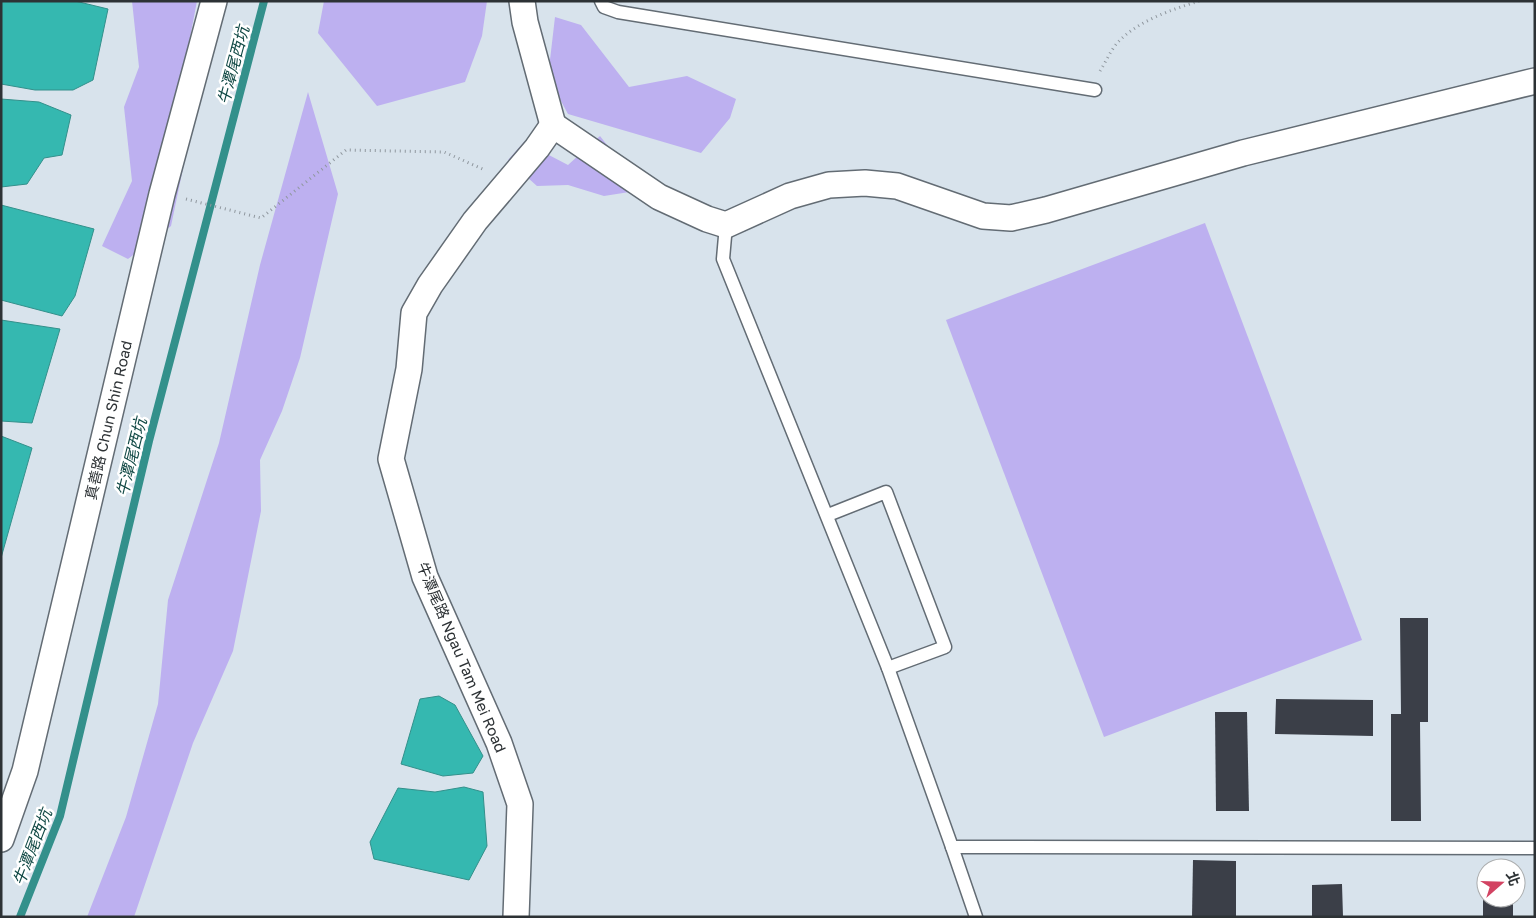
<svg xmlns="http://www.w3.org/2000/svg" width="1536" height="918" viewBox="0 0 1536 918" font-family="'Golos Text','Noto Sans TC',sans-serif">
  <rect width="100%" height="100%" fill="#d8e3ec"/>
  <g fill="#bdb0f0">
    <polygon points="132,1 197,1 184,69 190,135 171,226 128,259 102,246 132,181 124,107 139,67"/>
    <polygon points="324,1 487,1 482,36 465,82 377,106 318,33"/>
    <polygon points="555,17 581,25 629,87 687,76 736,99 730,118 701,153 568,114 548,77"/>
    <polygon points="308,92 338,194 300,358 282,411 260,460 261,511 233,651 193,743 134,917 87,917 126,817 158,704 168,600 219,443 260,265"/>
    <polygon points="600,136 642,190 604,196 568,185 537,186 508,160 524,142 568,165"/>
    <polygon points="1205,223 1362,640 1104,737 946,320"/>
  </g>
  <g fill="#35b8b0" stroke="#33908b">
    <polygon points="1,1 75,1 108,9 93,80 73,90 35,90 1,84"/>
    <polygon points="1,99 39,102 71,115 62,155 44,158 27,184 1,187"/>
    <polygon points="1,205 94,229 75,296 62,316 1,300"/>
    <polygon points="1,320 60,329 32,423 1,421"/>
    <polygon points="1,436 32,448 1,558"/>
    <polygon points="439,696 455,705 483,756 473,773 443,776 401,764 420,699"/>
    <polygon points="464,787 483,792 487,846 469,880 374,859 370,842 398,788 435,792"/>
  </g>
  <g fill="none" stroke-linecap="round" stroke-linejoin="round">
    <polyline stroke="#33908b" stroke-width="8" points="20,917 60,816 149,441 264,1"/>
  </g>
  <g fill="#3b3f48">
    <polygon points="1400,618 1428,618 1428,722 1420,722 1421,821 1391,821 1391,714 1401,714"/>
    <polygon points="1276,699 1373,700 1373,736 1275,734"/>
    <polygon points="1215,712 1247,712 1249,811 1216,811"/>
    <polygon points="1193,860 1236,861 1236,917 1192,917"/>
    <polygon points="1483,873 1486,873 1486,898 1513,898 1513,917 1483,917"/>
    <polygon points="1342,884 1343,917 1312,917 1312,885"/>
  </g>
  <g fill="none" stroke-linecap="round" stroke-linejoin="round">
    <g stroke="#636c74" stroke-width="15">
      <g id="lane">
        <polyline points="601,1 604,7 618,12 1095,90"/>
        <polyline points="726,225 723,259 888,668 952,847 1535,848"/>
        <polyline points="828,515 886,492 945,647 888,668"/>
        <polyline points="952,847 976,917"/>
      </g>
    </g>
    <g stroke="#636c74" stroke-width="28">
      <g id="street">
        <polyline points="522,1 525,22 553,125"/>
        <polyline points="553,125 659,197 707,219 726,225 790,196 829,185 865,183 897,186 983,216 1011,218 1046,210 1243,153 1535,81"/>
        <polyline points="1,839 25,771 162,194 214,1"/>
        <polyline points="516,917 520,804 499,743 425,577 391,459 409,369 414,313 430,285 475,221 537,148 553,125"/>
      </g>
    </g>
    <g stroke="#8f979e" stroke-width="3" stroke-dasharray="1 4" stroke-linecap="butt">
      <path d="M1100 71C1106 62 1111 49 1119 41 1140 20 1171 10 1199 1"/>
      <polyline points="186,199 261,218 346,150 444,152 485,170"/>
    </g>
    <use href="#lane" stroke="#fff" stroke-width="12"/>
    <use href="#street" stroke="#fff" stroke-width="25"/>
  </g>
  <g text-anchor="middle" dominant-baseline="central" stroke-width="5" stroke-linejoin="round" paint-order="stroke">
    <g font-size="15" fill="#2d3235" stroke="#fff">
      <text transform="translate(108 420) rotate(-77)">真善路 Chun Shin Road</text>
      <text transform="translate(462 657) rotate(67)">牛潭尾路 Ngau Tam Mei Road</text>
    </g>
    <g font-size="16" font-style="italic" fill="#104844" stroke="#fff">
      <text transform="translate(233 65) rotate(-75)">牛潭尾西坑</text>
      <text transform="translate(131 457) rotate(-76)">牛潭尾西坑</text>
      <text transform="translate(32 847) rotate(-69)">牛潭尾西坑</text>
    </g>
  </g>
  <rect width="1536" height="918" fill="none" stroke="#2d3235" stroke-width="5"/>
  <g transform="translate(1501 883) rotate(70)"><circle r="24" fill="#ffffff" stroke="#abadae"/>
  <path d="M0-4L9 19L0 12L-9 19Z" fill="#d24362"/>
  <text y="-8" font-size="14" font-weight="bold" text-anchor="middle" fill="#2d3235">北</text>
  </g>
</svg>
